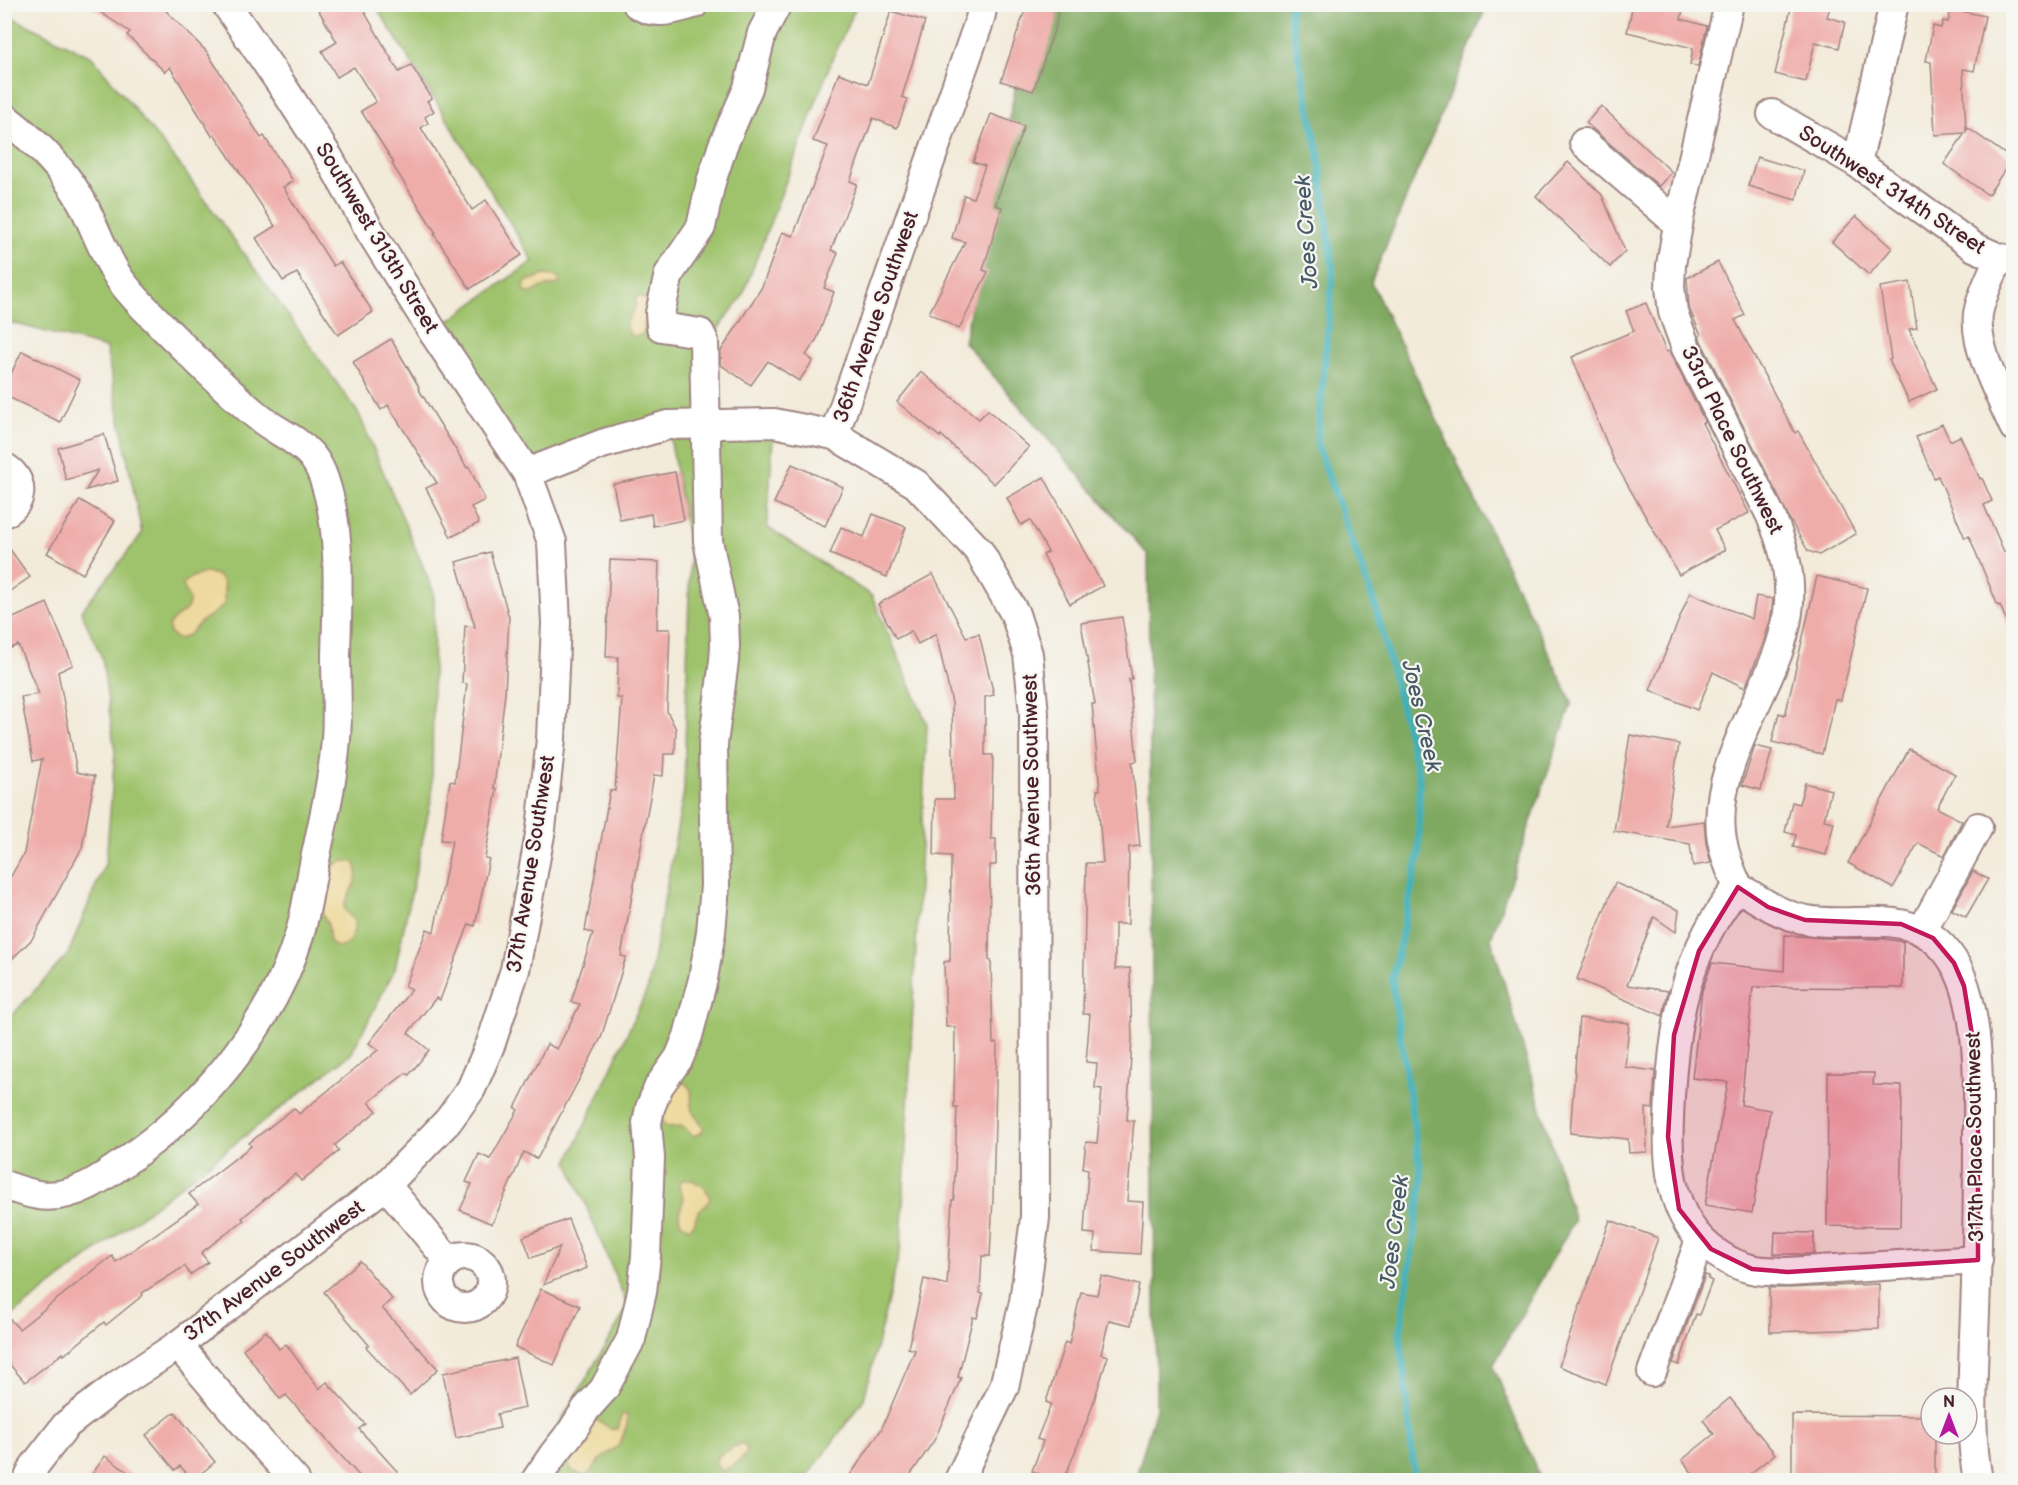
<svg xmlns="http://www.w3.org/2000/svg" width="2018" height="1485" viewBox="0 0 2018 1485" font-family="'Balsamiq Sans',sans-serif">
  <rect width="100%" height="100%" fill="#f6f6f2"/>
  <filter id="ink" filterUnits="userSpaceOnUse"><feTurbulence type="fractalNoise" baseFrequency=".0167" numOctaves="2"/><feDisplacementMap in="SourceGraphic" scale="12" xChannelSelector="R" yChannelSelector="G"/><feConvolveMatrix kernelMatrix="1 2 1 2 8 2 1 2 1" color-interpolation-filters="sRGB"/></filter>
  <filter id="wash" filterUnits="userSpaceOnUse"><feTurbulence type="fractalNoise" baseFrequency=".008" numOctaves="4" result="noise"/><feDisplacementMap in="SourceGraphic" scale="24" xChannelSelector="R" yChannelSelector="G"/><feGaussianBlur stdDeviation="1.35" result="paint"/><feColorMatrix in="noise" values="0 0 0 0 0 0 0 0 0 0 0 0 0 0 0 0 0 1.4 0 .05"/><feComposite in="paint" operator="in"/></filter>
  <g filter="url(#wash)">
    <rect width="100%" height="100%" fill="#f3ebda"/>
    <g fill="#9fc36c" stroke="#74714c" stroke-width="1.5">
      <polygon points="375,5 857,5 833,57 742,297 708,342 712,423 774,423 767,527 872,596 927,724 901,1246 864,1399 805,1480 527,1480 628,1307 568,1162 648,988 684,791 690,550 668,426 527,473 433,332 533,261 439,106"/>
      <polygon points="5,14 92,57 180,165 359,414 434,593 432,796 395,969 351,1054 5,1321 5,1023 68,954 106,861 115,752 102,658 81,611 142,534 106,348 5,321"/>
    </g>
    <polygon fill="#7fa960" stroke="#646446" stroke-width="1.5" points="1032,5 1487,5 1371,282 1572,702 1491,938 1574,1221 1493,1366 1541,1480 1135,1480 1156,1408 1148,555 964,342"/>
    <g fill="#eeda9e" stroke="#9c7c64" stroke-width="1.5">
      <polygon points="544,275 556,276 560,281 559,284 542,287 532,293 526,293 524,288 525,282"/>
      <path d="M640 296 649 301 644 332C640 338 633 337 629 333L626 324 635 307 636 297Z"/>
      <path d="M205 573C226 573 225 586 224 604 217 613 209 615 201 622 192 629 190 638 177 639L170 633 169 626C173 616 188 613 189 603 190 597 184 591 183 584L192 577Z"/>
      <path d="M344 861 354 862C363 877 349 891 344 906 345 913 351 915 354 921 357 930 347 953 335 946 327 942 330 933 328 925 326 921 323 917 322 912 319 900 323 877 332 868 335 864 340 862 344 861Z"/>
      <path d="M678 1083H685C697 1092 688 1100 692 1111 695 1117 701 1121 703 1128V1132L693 1136 683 1126 667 1127C654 1116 668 1093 678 1083Z"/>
      <path d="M686 1179C697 1181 708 1187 710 1199 707 1205 703 1206 699 1211 694 1218 697 1224 689 1228L680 1222 679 1213 684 1198 679 1186 681 1181Z"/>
      <path d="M622 1414 627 1415V1424L620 1444 601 1459 587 1476 581 1475 571 1470 567 1460C572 1451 582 1452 588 1444L584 1429 596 1420 604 1424 610 1429H618Z"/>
      <path d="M739 1444H744L747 1449C745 1461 731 1467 721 1471L715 1464 718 1456Z"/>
    </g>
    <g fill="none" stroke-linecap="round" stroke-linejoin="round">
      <polyline stroke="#40b0b9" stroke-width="7" points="1291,4 1290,16 1319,156 1333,272 1317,444 1376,608 1419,776 1419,854 1392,980 1422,1180 1400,1333 1415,1480"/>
    </g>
    <g id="blocks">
      <g fill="#efadaa">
        <polygon points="88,4 159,4 207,52 261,138 264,136 293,181 283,187 333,266 340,262 373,312 338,335 297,273 283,281 256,238 275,226 215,135 212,136 170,67 165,72 127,35 130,32"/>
        <polygon points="315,4 360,4 399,72 411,65 432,98 427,101 434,111 425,117 428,123 421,128 472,210 486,200 522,255 470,289 434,234 436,233 392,164 394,163 361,111 376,102 354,67 337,77 322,51 337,42"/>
        <polygon points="1027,4 1059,4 1056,25 1033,91 1001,81"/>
        <polygon points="1633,4 1684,4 1681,19 1707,26 1698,66 1690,65 1693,48 1627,32"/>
        <polygon points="1792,4 1831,4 1827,17 1845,22 1839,48 1815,42 1806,82 1775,74"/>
        <polygon points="1951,9 1985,16 1974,71 1963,69 1966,131 1968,128 2012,159 1988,195 1944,164 1965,133 1935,135 1931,62 1926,61 1933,26 1941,28 1943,21 1948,22"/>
        <polygon points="891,11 925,21 902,97 908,99 897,128 873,118 850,181 857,184 831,250 838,253 824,288 834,292 817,339 806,355 813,361 799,381 768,361 751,385 721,365 721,351 762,287 782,232 793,236 828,146 813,141 839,73 868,84"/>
        <polygon points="1601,106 1672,172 1659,186 1586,123"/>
        <polygon points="991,114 1024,126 995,205 1002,207 983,270 988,272 959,329 929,313 965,242 952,238 964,195 973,198 985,166 973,162"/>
        <polygon points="1757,157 1804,171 1796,200 1748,186"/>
        <polygon points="1568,162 1602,195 1625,251 1610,267 1536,196"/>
        <polygon points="1856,216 1892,248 1869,275 1832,242"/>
        <polygon points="1718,262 1745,315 1735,320 1795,433 1798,431 1856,534 1819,555 1808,551 1789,518 1701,341 1699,336 1701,335 1689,308 1687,278"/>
        <polygon points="1910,282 1917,328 1909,329 1937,389 1909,402 1889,360 1891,359 1880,287"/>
        <polygon points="1646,303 1666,352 1669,351 1705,422 1702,423 1749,513 1715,530 1725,550 1679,575 1614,461 1572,357 1634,331 1626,311"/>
        <polygon points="391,339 419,387 418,388 467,468 469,467 485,500 471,507 479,523 451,537 426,488 437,483 388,405 381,410 353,362"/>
        <polygon points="22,351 80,380 60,422 4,395 4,388"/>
        <polygon points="921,372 979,419 988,410 1029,447 994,484 941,435 940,437 897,402"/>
        <polygon points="1942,424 1950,441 1960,436 1980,479 1982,478 1992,501 1984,505 2004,552 2008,550 2013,565 2013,637 2000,605 1998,606 1969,536 1965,538 1938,476 1934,478 1916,437"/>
        <polygon points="104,434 118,481 86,490 98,470 66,480 58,448"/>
        <polygon points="792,464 843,487 825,526 774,503"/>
        <polygon points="675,472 684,520 653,526 651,514 620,520 613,484"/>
        <polygon points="1044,477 1103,586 1070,604 1043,555 1048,552 1030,520 1021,525 1007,498"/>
        <polygon points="80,500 115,521 83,574 47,553"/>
        <polygon points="873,514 906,527 887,577 830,554 841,527 864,537"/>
        <polygon points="4,541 30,577 4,595"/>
        <polygon points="490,552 509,617 505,693 494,788 497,789 485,858 489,859 475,926 469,924 440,1000 436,998 408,1033 429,1050 409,1075 406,1073 369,1102 377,1111 335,1145 339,1151 301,1181 295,1174 242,1218 244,1220 201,1253 208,1262 190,1275 185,1266 142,1293 143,1295 106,1325 104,1322 64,1355 63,1353 25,1382 4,1358 4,1313 19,1329 112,1256 116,1262 198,1204 189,1194 251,1146 249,1143 294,1108 299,1114 378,1050 369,1043 412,989 405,986 427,929 434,932 452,841 441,840 450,781 455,782 467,684 462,683 465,626 475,627 456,562"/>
        <polygon points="610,560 659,562 657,629 670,629 667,711 676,729 675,754 664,754 663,776 654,775 621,956 626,957 601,1038 537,1159 524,1152 492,1224 460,1210 472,1184 466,1182 479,1154 490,1159 518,1110 515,1108 547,1044 557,1049 580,1004 571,1002 593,933 585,931 610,790 615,791 622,698 617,698 618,657 606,657"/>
        <polygon points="933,574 966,637 979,634 994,695 985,697 985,755 993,755 991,839 996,839 996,865 990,865 989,960 991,960 993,1043 997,1043 993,1199 990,1256 982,1256 980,1293 983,1294 977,1318 973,1317 958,1377 961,1378 935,1439 907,1480 847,1480 881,1430 915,1350 908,1348 924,1279 947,1285 952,1200 954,1200 957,1107 954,1107 955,1027 946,1027 944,962 950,961 951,856 934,855 935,799 954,799 952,703 936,634 918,644 911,631 896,639 878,604"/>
        <polygon points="1817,576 1867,588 1841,700 1835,699 1822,754 1772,742 1779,713 1785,715"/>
        <polygon points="1690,593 1752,619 1756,596 1773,599 1770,621 1764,641 1745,688 1713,672 1697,710 1650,690"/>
        <polygon points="47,603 73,665 58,672 77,772 95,776 82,848 32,939 4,967 4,889 24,853 42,759 33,761 21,697 39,694 18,645 4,651 4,622"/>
        <polygon points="1122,617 1132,679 1129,679 1137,761 1132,762 1140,846 1129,847 1128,924 1115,924 1115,969 1130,968 1132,1040 1127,1120 1134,1121 1127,1201 1143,1202 1140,1254 1094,1251 1095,1234 1084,1233 1088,1169 1083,1168 1086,1142 1097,1143 1102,1089 1095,1088 1097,1063 1086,1062 1090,1014 1083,1014 1086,863 1103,863 1097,790 1100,790 1092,704 1095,704 1081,623"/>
        <polygon points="1630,735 1679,744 1666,826 1704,821 1706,843 1711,863 1693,866 1690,844 1614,831"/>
        <polygon points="1755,746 1772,750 1761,790 1742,785"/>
        <polygon points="1909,749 1955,774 1937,808 1962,821 1944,856 1918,843 1893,888 1848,863"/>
        <polygon points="1805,783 1831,790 1824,820 1834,822 1826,855 1793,847 1796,835 1785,832 1792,802 1799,804"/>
        <polygon points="1973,871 1988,879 1966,917 1952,910"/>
        <polygon points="1615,883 1679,910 1676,932 1654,917 1627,985 1668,991 1663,1016 1577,979"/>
        <polygon points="1785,935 1822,938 1885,939 1903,942 1903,988 1753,987 1741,1105 1770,1110 1752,1213 1705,1205 1728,1082 1692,1078 1702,991 1712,963 1784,971"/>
        <polygon points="1579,1018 1629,1023 1625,1067 1655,1071 1653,1109 1646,1108 1647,1152 1629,1153 1628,1139 1570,1133"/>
        <polygon points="1828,1073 1874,1073 1873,1085 1902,1086 1900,1227 1827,1226"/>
        <polygon points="568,1219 587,1268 543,1285 560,1247 531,1258 523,1237"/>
        <polygon points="1610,1220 1658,1238 1606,1384 1559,1366"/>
        <polygon points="1775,1232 1814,1233 1814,1254 1774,1254"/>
        <polygon points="360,1261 392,1299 382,1308 438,1369 410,1395 366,1347 369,1345 324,1292"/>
        <polygon points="1705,1275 1709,1276 1708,1279 1712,1281 1699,1315 1696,1314 1679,1365 1673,1363"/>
        <polygon points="1101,1276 1139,1285 1131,1325 1109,1320 1101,1354 1108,1356 1089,1416 1064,1480 1054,1480 1032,1471 1043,1441 1037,1439 1051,1404 1046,1402 1065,1342 1069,1344 1081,1292 1097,1295"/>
        <polygon points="1879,1284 1879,1329 1770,1332 1769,1288 1789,1288"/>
        <polygon points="541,1289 580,1306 554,1365 515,1347"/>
        <polygon points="266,1331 279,1349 286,1344 319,1389 327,1382 365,1424 359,1429 405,1480 363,1480 286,1395 280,1399 243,1349"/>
        <polygon points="515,1358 525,1408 497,1414 500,1428 456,1438 443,1373"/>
        <polygon points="1730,1398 1775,1454 1742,1480 1698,1480 1682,1460 1714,1434 1703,1420"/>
        <polygon points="175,1412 215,1462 193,1480 180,1466 175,1470 146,1435"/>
        <polygon points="1792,1415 1931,1416 1931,1434 1935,1434 1935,1480 1792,1480"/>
        <polygon points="105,1456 139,1480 88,1480"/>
      </g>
    </g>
  </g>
  <g filter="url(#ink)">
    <use href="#blocks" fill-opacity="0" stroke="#9e8582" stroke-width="1.5"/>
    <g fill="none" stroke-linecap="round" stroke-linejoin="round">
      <g stroke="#9e8582" stroke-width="32">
        <g id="minor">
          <path d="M637 4C655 17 674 9 694 4"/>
          <path d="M1729 4 1679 219 1671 265 1670 287 1673 312 1686 348 1770 514C1782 542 1791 570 1789 602 1787 633 1776 660 1763 688 1742 734 1713 788 1722 840 1725 857 1731 872 1738 887"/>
          <polyline points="1772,114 1857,163 1974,247 1999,258 2014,260"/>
          <path d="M4 117C34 140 65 170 83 204 95 228 104 255 119 278 132 297 149 312 165 329 196 359 227 392 261 419 276 431 297 439 311 455 317 462 321 470 324 479 343 535 337 598 336 657 336 684 338 712 336 739 333 779 324 817 316 855 310 881 307 910 299 936 274 1018 210 1098 142 1149 112 1171 77 1201 38 1195 26 1193 15 1189 4 1185"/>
          <polyline points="1584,143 1678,224"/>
          <polyline points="1857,163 1894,4"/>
          <path d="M1999 258C1992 275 1981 295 1978 314 1974 348 2000 395 2014 427"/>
          <polyline points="834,435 980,19 983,4"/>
          <path d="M4 467C24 478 25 503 4 513"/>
          <polyline points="527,473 602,444 668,425 774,423 834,435 916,484 979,551 1015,614 1028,654 1034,713 1035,1218 1024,1302 1004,1387 959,1480"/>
          <path d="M1738 887C1761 901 1779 915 1807 920 1847 928 1895 911 1930 936 1950 950 1962 974 1968 997 1980 1044 1978 1093 1978 1141 1978 1206 1977 1271 1974 1336 1973 1384 1969 1433 1978 1480"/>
          <path d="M1738 887C1687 948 1674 1020 1670 1097 1667 1154 1664 1218 1718 1254 1728 1261 1739 1266 1751 1269 1763 1272 1776 1271 1788 1272L1978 1260"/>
          <polyline points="1922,931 1978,827"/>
          <polyline points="386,1185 449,1261"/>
          <circle cx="465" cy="1282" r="26"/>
          <polyline points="178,1345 253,1434 295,1480"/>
          <polyline points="1652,1372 1700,1240"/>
          <polyline points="28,1480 35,1465 66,1425 119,1384 178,1345 386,1185 448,1121 471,1089 491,1043 515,970 541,829 551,739 556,623 552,542 527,473 433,332 370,231 329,158 281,84 226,4"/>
          <polyline points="536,1480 553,1455 572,1431 586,1409 604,1389 631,1339 642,1292 646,1256 650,1158 647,1123 650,1108 659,1086 679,1058 688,1036 703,979 711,932 715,886 713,744 724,661 725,646 724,617 708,541 704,341 700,333 661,327 660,313 669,274 701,227 711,182 723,145 748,88 762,33 777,4"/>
        </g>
      </g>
      <use href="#minor" stroke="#fff" stroke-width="28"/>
    </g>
  </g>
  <path fill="#c2185b" fill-opacity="0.2" stroke="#c2185b" stroke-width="4.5" stroke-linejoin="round" d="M1738 887 1768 907 1805 920 1901 924 1933 938 1954 963 1964 986 1978 1071V1260L1788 1272 1752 1269 1711 1249 1679 1209 1668 1137 1674 1035 1699 951Z"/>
  <g text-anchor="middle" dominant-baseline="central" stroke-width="4.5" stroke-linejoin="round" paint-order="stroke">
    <g font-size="21" fill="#4a1f2b" stroke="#f6f6f2">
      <text transform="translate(1892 190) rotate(33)">Southwest 314th Street</text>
      <text transform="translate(377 238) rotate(59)">Southwest 313th Street</text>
      <text transform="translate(876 317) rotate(-71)">36th Avenue Southwest</text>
      <text transform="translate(1732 440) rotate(64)">33rd Place Southwest</text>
      <text transform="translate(1032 785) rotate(-91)">36th Avenue Southwest</text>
      <text transform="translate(531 864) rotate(-81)">37th Avenue Southwest</text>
      <text transform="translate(1975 1137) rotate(-91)">317th Place Southwest</text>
      <text transform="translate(274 1271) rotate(-37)">37th Avenue Southwest</text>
    </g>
    <g font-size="22" font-style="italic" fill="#465964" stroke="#f6f6f2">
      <text transform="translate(1307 232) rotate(-94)">Joes Creek</text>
      <text transform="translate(1421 716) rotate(77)">Joes Creek</text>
      <text transform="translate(1395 1232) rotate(-83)">Joes Creek</text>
    </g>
  </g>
  <rect width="2018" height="1485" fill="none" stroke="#f6f6f2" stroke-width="24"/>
  <g transform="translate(1949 1416)"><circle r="28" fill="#f6f6f2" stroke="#b1a0a2" stroke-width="1.5"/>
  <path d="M0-4.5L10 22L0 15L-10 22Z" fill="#b5179e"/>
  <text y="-9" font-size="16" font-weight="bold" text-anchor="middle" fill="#4a1f2b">N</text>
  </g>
</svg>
